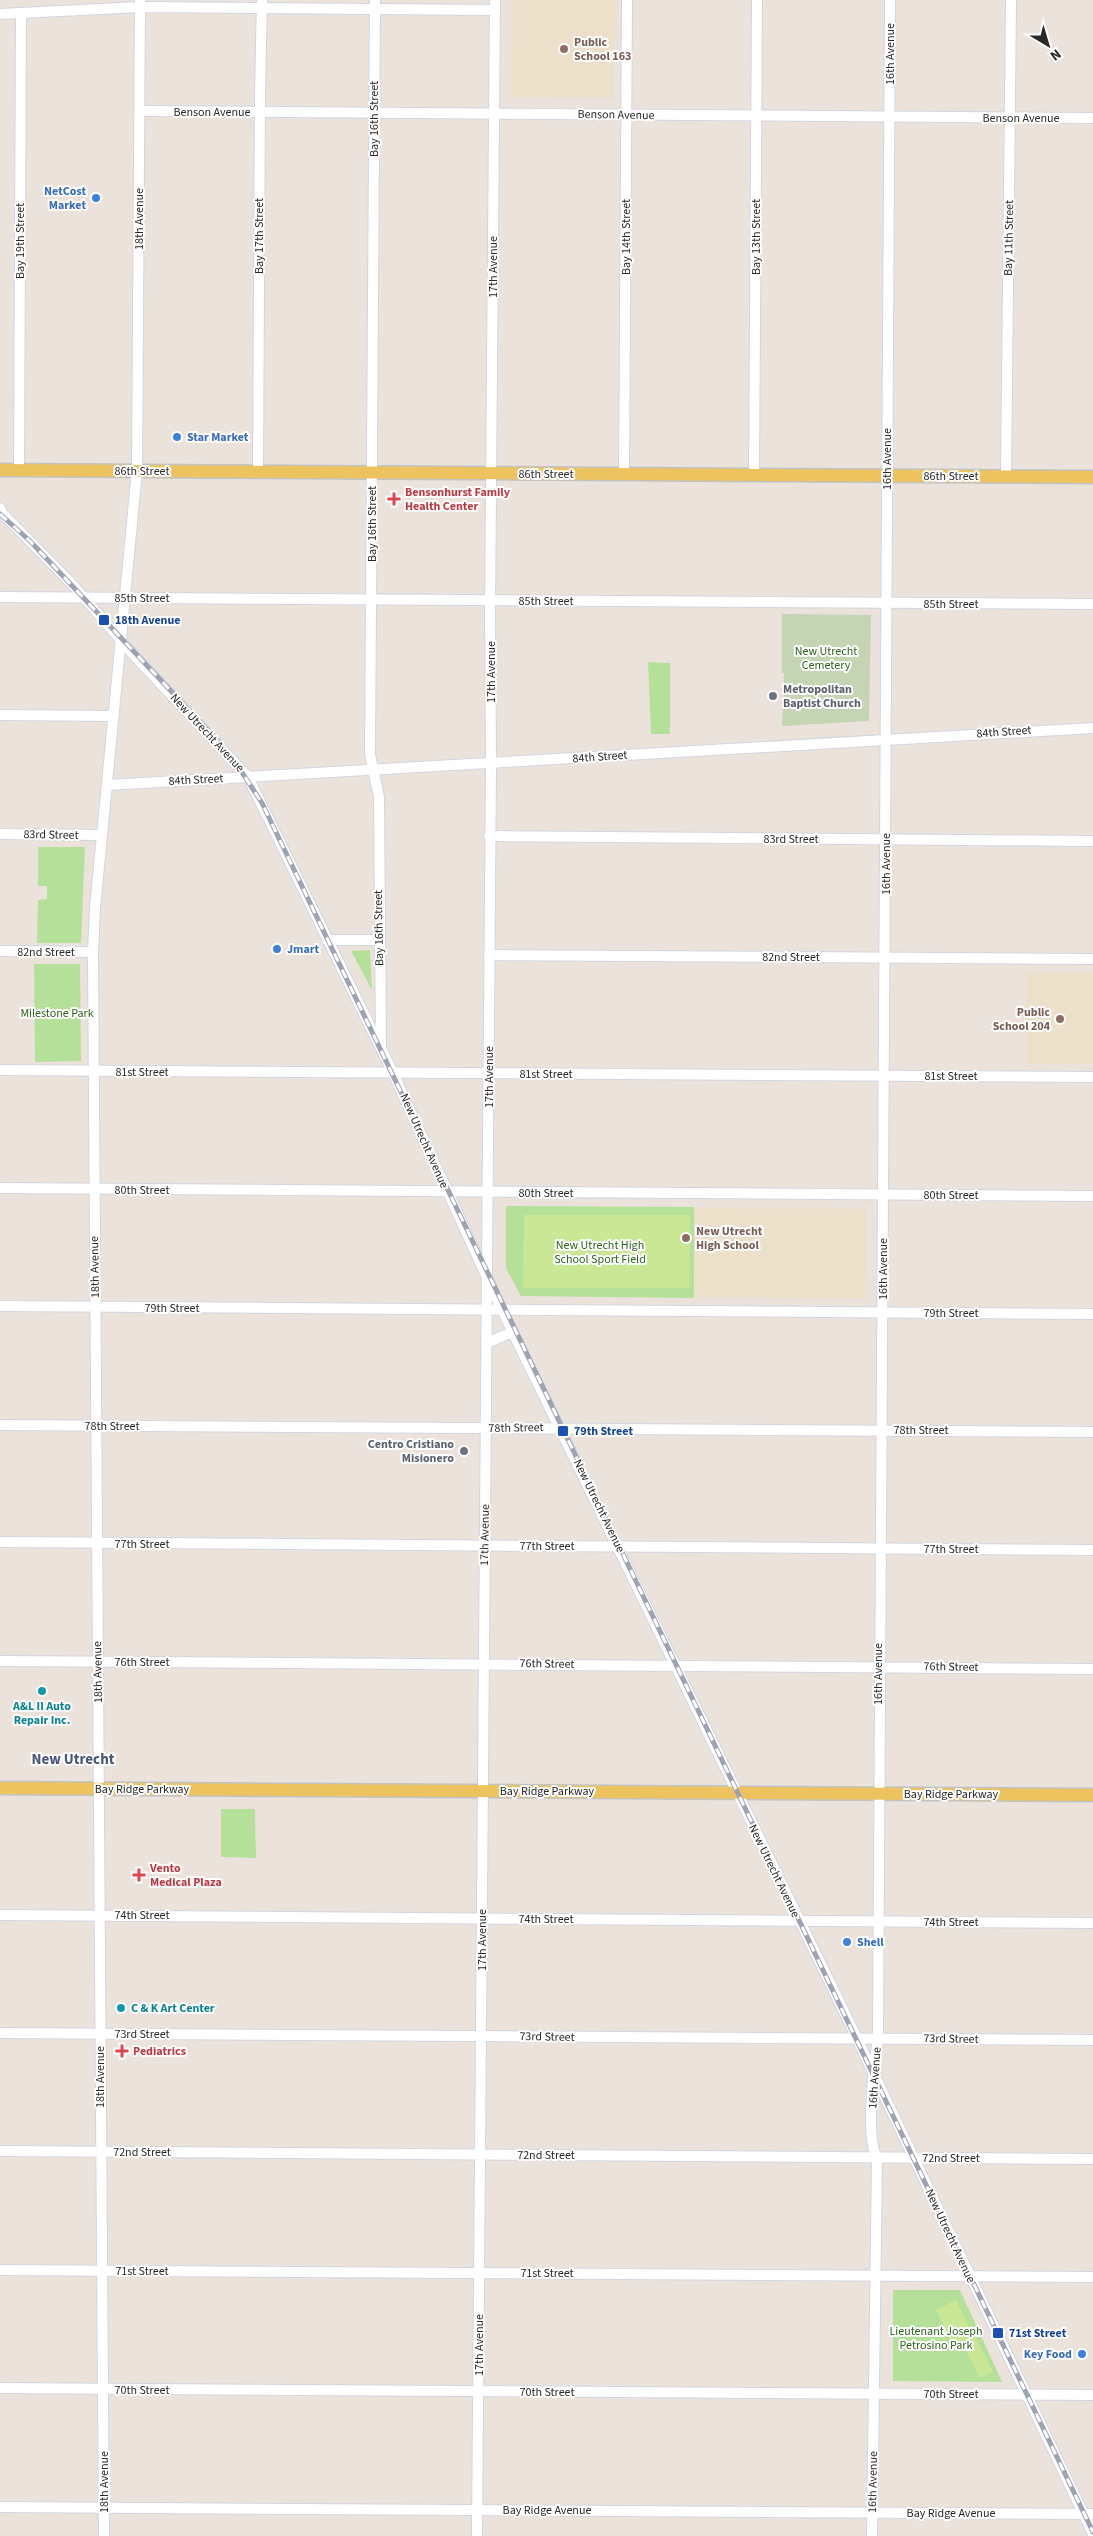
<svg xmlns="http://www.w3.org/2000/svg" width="1093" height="2536" viewBox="0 0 1093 2536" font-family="'Source Sans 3',sans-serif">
  <rect width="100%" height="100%" fill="#ebe3db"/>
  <g fill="#ece0cb">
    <polygon points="513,0 616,0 614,98 511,97"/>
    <rect x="1027" y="973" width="66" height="91"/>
    <polygon points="506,1206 866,1209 865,1299 521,1296 506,1268"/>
  </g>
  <g fill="#b5e099">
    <polygon points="648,662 670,663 670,734 651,734"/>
    <polygon points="38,847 85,847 81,943 37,943 38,900 47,899 47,886 38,886"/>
    <polygon points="370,950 372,990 351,951"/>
    <polygon points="34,964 80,964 81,1061 35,1062"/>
    <polygon points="506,1206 694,1207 694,1298 521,1296 506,1268"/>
    <polygon points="221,1809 255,1809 256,1858 221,1857"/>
    <polygon points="893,2290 960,2290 1002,2382 893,2381"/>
  </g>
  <polygon fill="#c5d4b3" points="782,614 871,615 869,721 782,726 784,673 782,673"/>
  <g fill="#c9e795">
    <polygon points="524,1215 690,1215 689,1288 523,1288"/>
    <polygon points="956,2300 973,2335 953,2345 936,2310"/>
    <polygon points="975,2336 993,2372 980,2378 962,2342"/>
  </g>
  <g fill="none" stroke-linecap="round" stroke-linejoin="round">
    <g stroke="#d1d5e2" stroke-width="12">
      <g id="minor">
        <polyline points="375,0 370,754 379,797 381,1046"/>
        <polyline points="0,14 140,7 495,10"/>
        <polyline points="140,111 1093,118"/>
        <polyline points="19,470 21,13"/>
        <polyline points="258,472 260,93 262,0"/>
        <polyline points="624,474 627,0"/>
        <polyline points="754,475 757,0"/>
        <polyline points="1006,477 1011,0"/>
        <polyline points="0,508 2,513 72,584 132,653 248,777 393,1073 502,1310 852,2028 1093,2534"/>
        <polyline points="0,597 1093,604"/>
        <polyline points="0,715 113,716"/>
        <polyline points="107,785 1093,728"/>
        <polyline points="0,834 102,835"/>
        <polyline points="489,836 1093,841"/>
        <polyline points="327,940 379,940"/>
        <polyline points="0,951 93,952"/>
        <polyline points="489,955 1093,959"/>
        <polyline points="0,1070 1093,1077"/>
        <polyline points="0,1188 1093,1196"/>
        <polyline points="0,1306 1093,1314"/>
        <polyline points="486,1343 513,1332"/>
        <polyline points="0,1425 1093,1432"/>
        <polyline points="0,1542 1093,1550"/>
        <polyline points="0,1661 1093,1669"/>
        <polyline points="0,1915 1093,1923"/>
        <polyline points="0,2033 1093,2040"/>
        <polyline points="0,2151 1093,2159"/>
        <polyline points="0,2270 1093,2277"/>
        <polyline points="0,2388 1093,2395"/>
        <polyline points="0,2507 1093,2514"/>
        <polyline points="104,2536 93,952 95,908 137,471 140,0"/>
        <polyline points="477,2536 491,763 490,612 495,0"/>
        <path d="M872 2536 877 2158C865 2136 874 2065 878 2039L890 0"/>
      </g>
    </g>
    <g stroke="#c3c3c3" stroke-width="15">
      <g id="major">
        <polyline points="0,470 1093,477"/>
        <polyline points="0,1788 1093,1795"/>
      </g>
    </g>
    <use href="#minor" stroke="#fff" stroke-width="10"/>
    <use href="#major" stroke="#ecc35f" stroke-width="12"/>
    <g stroke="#9ea3b3" stroke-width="5">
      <polyline id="rail" points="0,514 31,542 217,740 243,774 262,803 1093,2532"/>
    </g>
    <use href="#rail" stroke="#fff" stroke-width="3" stroke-dasharray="9" stroke-linecap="butt"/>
  </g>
  <g fill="#8d6e63" stroke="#fff" stroke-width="2">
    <circle cx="564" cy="49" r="5"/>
    <circle cx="1060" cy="1019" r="5"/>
    <circle cx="686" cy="1238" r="5"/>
  </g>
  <g fill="#3f7fe0" stroke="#fff" stroke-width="2">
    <circle cx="96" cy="198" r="5"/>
    <circle cx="177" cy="437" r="5"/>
    <circle cx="277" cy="949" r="5"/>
    <circle cx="847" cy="1942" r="5"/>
    <circle cx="1082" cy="2354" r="5"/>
  </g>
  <g fill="#e0444e" stroke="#fff" stroke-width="2">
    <path d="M391.5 491.5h5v5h5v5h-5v5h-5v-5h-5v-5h5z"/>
    <path d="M136.5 1867.5h5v5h5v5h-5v5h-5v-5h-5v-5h5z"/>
    <path d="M119.5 2043.5h5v5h5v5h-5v5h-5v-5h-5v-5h5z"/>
  </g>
  <g fill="#1a4fb4" stroke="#fff" stroke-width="2">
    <rect x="98" y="614" width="12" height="12" rx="2.5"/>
    <rect x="557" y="1425" width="12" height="12" rx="2.5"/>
    <rect x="992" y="2327" width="12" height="12" rx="2.5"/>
  </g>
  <g fill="#6b7280" stroke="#fff" stroke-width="2">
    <circle cx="773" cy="696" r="5"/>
    <circle cx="464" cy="1451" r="5"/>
  </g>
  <g fill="#0f9aa8" stroke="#fff" stroke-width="2">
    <circle cx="42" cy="1691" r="5"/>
    <circle cx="121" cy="2008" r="5"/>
  </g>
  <g text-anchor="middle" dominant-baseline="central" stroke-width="4" stroke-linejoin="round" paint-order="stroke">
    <g font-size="12" font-weight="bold" fill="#785e54" stroke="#fff" text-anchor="start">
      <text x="574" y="42">Public<tspan x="574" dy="14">School 163</tspan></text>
      <text x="1050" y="1012" text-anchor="end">Public<tspan x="1050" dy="14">School 204</tspan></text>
      <text x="696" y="1231">New Utrecht<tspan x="696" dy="14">High School</tspan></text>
    </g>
    <g font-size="12" fill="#292929" stroke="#fff">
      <text transform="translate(890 54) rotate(-90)">16th Avenue</text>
      <text x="212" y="112">Benson Avenue</text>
      <text transform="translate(616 115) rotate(1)">Benson Avenue</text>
      <text x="1021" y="118">Benson Avenue</text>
      <text transform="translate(374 119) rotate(-90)">Bay 16th Street</text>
      <text transform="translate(139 219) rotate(-90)">18th Avenue</text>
      <text transform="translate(259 236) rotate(-90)">Bay 17th Street</text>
      <text transform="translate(626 237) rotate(-90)">Bay 14th Street</text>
      <text transform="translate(756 237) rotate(-90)">Bay 13th Street</text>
      <text transform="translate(1009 238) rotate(-89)">Bay 11th Street</text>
      <text transform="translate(20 241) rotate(-90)">Bay 19th Street</text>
      <text transform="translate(493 267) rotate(-90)">17th Avenue</text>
      <text transform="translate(887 459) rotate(-90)">16th Avenue</text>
      <text x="142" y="471">86th Street</text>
      <text x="546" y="474">86th Street</text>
      <text x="951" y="476">86th Street</text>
      <text transform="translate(372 524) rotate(-90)">Bay 16th Street</text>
      <text x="142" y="598">85th Street</text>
      <text x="546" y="601">85th Street</text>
      <text x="951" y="604">85th Street</text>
      <text transform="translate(491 672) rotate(-90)">17th Avenue</text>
      <text transform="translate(1004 732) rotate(-4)">84th Street</text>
      <text transform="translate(207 733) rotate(47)">New Utrecht Avenue</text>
      <text transform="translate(600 757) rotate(-4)">84th Street</text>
      <text transform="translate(196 780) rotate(-3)">84th Street</text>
      <text transform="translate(51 835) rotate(1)">83rd Street</text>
      <text x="791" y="839">83rd Street</text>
      <text transform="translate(886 864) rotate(-90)">16th Avenue</text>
      <text transform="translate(379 928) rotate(-91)">Bay 16th Street</text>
      <text x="46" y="952">82nd Street</text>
      <text x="791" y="957">82nd Street</text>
      <text x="142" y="1072">81st Street</text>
      <text x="546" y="1074">81st Street</text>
      <text x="951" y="1076">81st Street</text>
      <text transform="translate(489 1077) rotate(-90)">17th Avenue</text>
      <text transform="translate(424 1141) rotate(66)">New Utrecht Avenue</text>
      <text x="142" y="1190">80th Street</text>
      <text x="546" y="1193">80th Street</text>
      <text x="951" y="1195">80th Street</text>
      <text transform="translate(95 1267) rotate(-91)">18th Avenue</text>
      <text transform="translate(883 1269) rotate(-90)">16th Avenue</text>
      <text x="172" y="1308">79th Street</text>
      <text x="951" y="1313">79th Street</text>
      <text x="112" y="1426">78th Street</text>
      <text transform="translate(516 1428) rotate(-1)">78th Street</text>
      <text x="921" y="1430">78th Street</text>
      <text transform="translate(599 1506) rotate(64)">New Utrecht Avenue</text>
      <text transform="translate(485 1535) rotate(-89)">17th Avenue</text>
      <text x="142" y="1544">77th Street</text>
      <text x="547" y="1546">77th Street</text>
      <text x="951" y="1549">77th Street</text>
      <text x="142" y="1662">76th Street</text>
      <text transform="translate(547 1664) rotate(1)">76th Street</text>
      <text transform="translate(951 1667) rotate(1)">76th Street</text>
      <text transform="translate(98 1672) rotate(-91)">18th Avenue</text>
      <text transform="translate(878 1674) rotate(-90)">16th Avenue</text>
      <text x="142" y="1789">Bay Ridge Parkway</text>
      <text x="547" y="1791">Bay Ridge Parkway</text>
      <text x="951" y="1794">Bay Ridge Parkway</text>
      <text transform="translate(774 1871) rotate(64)">New Utrecht Avenue</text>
      <text x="142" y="1915">74th Street</text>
      <text x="546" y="1919">74th Street</text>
      <text x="951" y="1922">74th Street</text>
      <text transform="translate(482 1940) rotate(-90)">17th Avenue</text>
      <text x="142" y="2034">73rd Street</text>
      <text transform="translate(547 2037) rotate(1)">73rd Street</text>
      <text transform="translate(951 2039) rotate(1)">73rd Street</text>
      <text transform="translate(100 2077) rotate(-90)">18th Avenue</text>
      <text transform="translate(875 2078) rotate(-86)">16th Avenue</text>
      <text x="142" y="2152">72nd Street</text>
      <text x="546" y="2155">72nd Street</text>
      <text x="951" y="2158">72nd Street</text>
      <text transform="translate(950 2236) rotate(65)">New Utrecht Avenue</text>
      <text x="142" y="2271">71st Street</text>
      <text x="547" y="2273">71st Street</text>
      <text transform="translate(479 2345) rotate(-90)">17th Avenue</text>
      <text x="142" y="2390">70th Street</text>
      <text x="547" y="2392">70th Street</text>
      <text x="951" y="2394">70th Street</text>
      <text transform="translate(104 2482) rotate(-90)">18th Avenue</text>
      <text transform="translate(873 2482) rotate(-89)">16th Avenue</text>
      <text x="547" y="2510">Bay Ridge Avenue</text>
      <text x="951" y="2513">Bay Ridge Avenue</text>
    </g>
    <g font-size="12" font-weight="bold" fill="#366cbe" stroke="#fff" text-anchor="start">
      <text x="86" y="191" text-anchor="end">NetCost<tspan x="86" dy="14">Market</tspan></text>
      <text x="187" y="437">Star Market</text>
      <text x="287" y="949">Jmart</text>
      <text x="857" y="1942">Shell</text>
      <text x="1072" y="2354" text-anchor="end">Key Food</text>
    </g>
    <g font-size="12" font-weight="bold" fill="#be3a42" stroke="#fff" text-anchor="start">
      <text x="405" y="492">Bensonhurst Family<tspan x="405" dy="14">Health Center</tspan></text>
      <text x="150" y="1868">Vento<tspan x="150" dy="14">Medical Plaza</tspan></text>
      <text x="133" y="2051">Pediatrics</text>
    </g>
    <g font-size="12" font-weight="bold" fill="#164399" stroke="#fff" text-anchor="start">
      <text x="115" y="620">18th Avenue</text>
      <text x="574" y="1431">79th Street</text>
      <text x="1009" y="2333">71st Street</text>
    </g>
    <g font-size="12" fill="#2f641c" stroke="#fff">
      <text x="826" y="651">New Utrecht<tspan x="826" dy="14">Cemetery</tspan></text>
      <text x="57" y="1013">Milestone Park</text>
      <text x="600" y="1245">New Utrecht High<tspan x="600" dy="14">School Sport Field</tspan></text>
      <text x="936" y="2331">Lieutenant Joseph<tspan x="936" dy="14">Petrosino Park</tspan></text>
    </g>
    <g font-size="12" font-weight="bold" fill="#5b616d" stroke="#fff" text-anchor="start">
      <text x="783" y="689">Metropolitan<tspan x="783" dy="14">Baptist Church</tspan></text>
      <text x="454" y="1444" text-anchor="end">Centro Cristiano<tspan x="454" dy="14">Misionero</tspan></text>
    </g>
    <g font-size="12" font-weight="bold" fill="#0d838f" stroke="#fff">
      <text x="42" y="1706">A&amp;L II Auto<tspan x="42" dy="14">Repair Inc.</tspan></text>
      <text x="131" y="2008" text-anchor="start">C &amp; K Art Center</text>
    </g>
    <g font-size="15" font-weight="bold" fill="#4b5678" stroke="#fff">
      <text x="73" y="1759">New Utrecht</text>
    </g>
  </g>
  <g transform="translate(1048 45) rotate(142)" stroke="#ffffff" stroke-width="4" paint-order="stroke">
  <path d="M0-4L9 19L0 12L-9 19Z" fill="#292929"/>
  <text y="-8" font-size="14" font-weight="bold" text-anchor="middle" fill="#292929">N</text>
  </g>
</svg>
